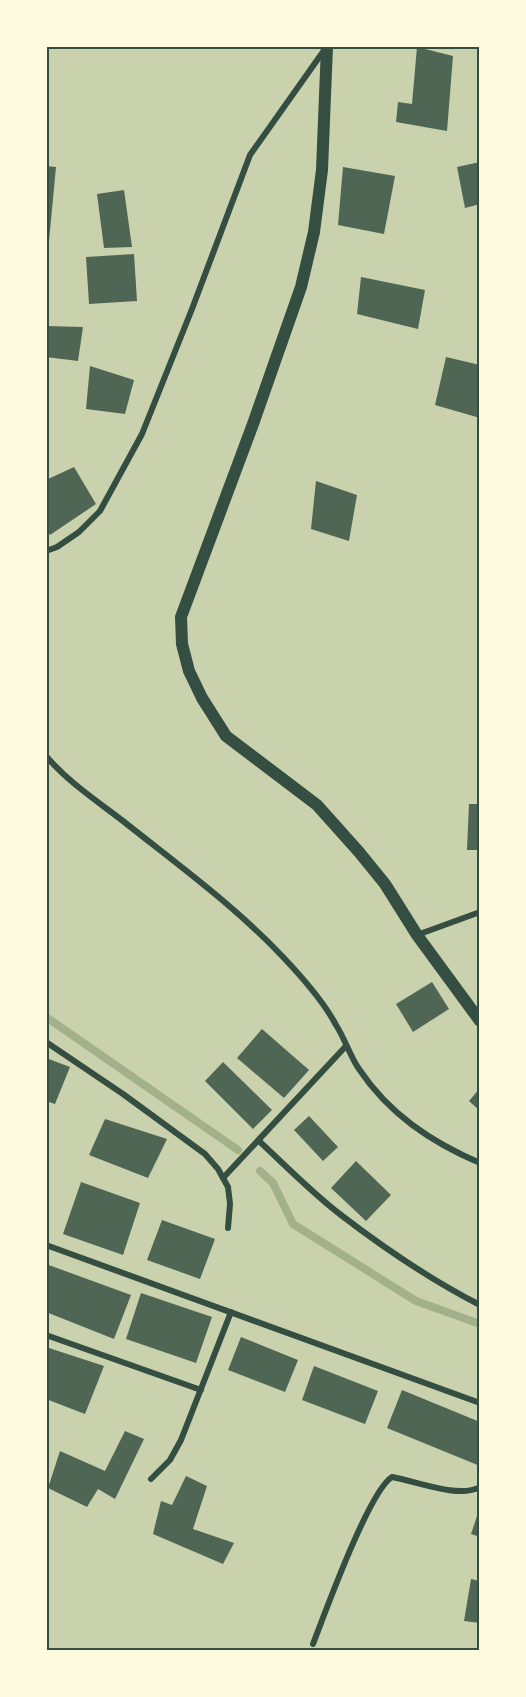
<svg xmlns="http://www.w3.org/2000/svg" width="526" height="1697" viewBox="0 0 526 1697" font-family="Roboto,sans-serif">
  <rect width="100%" height="100%" fill="#e9edc9"/>
  <rect fill="#cad2ad" x="47" y="47" width="432" height="1603"/>
  <g fill="none" stroke-linecap="round" stroke-linejoin="round">
    <g stroke="#a3b18a" stroke-width="8">
      <polyline points="46,1017 238,1150"/>
      <polyline points="260,1171 273,1183 293,1224 416,1301 480,1324"/>
    </g>
  </g>
  <g fill="#4f6655">
    <polygon points="417,47 453,56 447,131 396,122 398,102 412,104"/>
    <polygon points="480,162 480,204 465,208 457,167"/>
    <polygon points="46,166 56,167 49,241 46,240"/>
    <polygon points="343,167 395,176 384,234 338,225"/>
    <polygon points="124,190 132,247 104,248 97,194"/>
    <polygon points="134,254 137,301 89,304 86,257"/>
    <polygon points="361,277 425,290 418,329 357,314"/>
    <polygon points="46,326 83,327 78,361 46,357"/>
    <polygon points="446,357 480,365 480,418 435,405"/>
    <polygon points="90,366 134,380 125,414 86,409"/>
    <polygon points="74,467 96,504 50,535 46,528 46,480"/>
    <polygon points="316,481 357,495 349,541 311,529"/>
    <polygon points="469,804 480,804 480,850 467,850"/>
    <polygon points="432,982 449,1009 413,1032 396,1004"/>
    <polygon points="262,1029 309,1070 284,1098 237,1058"/>
    <polygon points="46,1058 70,1067 55,1104 46,1101"/>
    <polygon points="223,1062 272,1110 253,1129 205,1081"/>
    <polygon points="480,1088 480,1111 469,1101"/>
    <polygon points="309,1116 338,1147 323,1161 294,1130"/>
    <polygon points="105,1119 167,1139 148,1178 89,1155"/>
    <polygon points="356,1161 391,1195 366,1221 331,1188"/>
    <polygon points="81,1182 140,1203 123,1255 63,1234"/>
    <polygon points="162,1220 215,1239 200,1279 147,1260"/>
    <polygon points="46,1264 131,1295 114,1339 46,1312"/>
    <polygon points="141,1293 212,1317 196,1363 126,1339"/>
    <polygon points="241,1337 298,1360 285,1392 228,1370"/>
    <polygon points="46,1347 104,1366 85,1414 46,1399"/>
    <polygon points="314,1366 378,1391 365,1424 302,1400"/>
    <polygon points="402,1390 480,1422 480,1466 387,1428"/>
    <polygon points="125,1431 144,1439 115,1499 98,1489 87,1507 48,1488 60,1451 105,1471"/>
    <polygon points="186,1476 207,1486 193,1529 234,1543 223,1564 153,1534 161,1501 172,1505"/>
    <polygon points="479,1510 480,1510 480,1537 471,1534"/>
    <polygon points="471,1579 480,1581 480,1623 464,1621"/>
  </g>
  <g fill="none" stroke-linecap="round" stroke-linejoin="round">
    <g stroke="#344e41" stroke-width="6">
      <polyline points="46,551 57,547 79,532 100,511 142,434 192,309 250,155 325,49"/>
      <path d="M46 756C68 782 97 801 123 821 177 864 235 906 283 957 301 976 324 1002 336 1025 345 1039 350 1056 359 1069 389 1114 431 1142 480 1163"/>
      <polyline points="417,935 480,912"/>
      <polyline points="46,1042 123,1094 205,1154 218,1169 228,1187 230,1204 228,1228"/>
      <path d="M259 1141C286 1166 312 1193 341 1215 384 1248 431 1280 480 1305"/>
      <polyline points="223,1178 346,1046"/>
      <polyline points="46,1245 480,1403"/>
      <polyline points="46,1335 201,1390"/>
      <polyline points="151,1479 170,1460 181,1440 231,1312"/>
      <path d="M313 1644C325 1613 369 1491 392 1477 415 1481 459 1499 480 1487"/>
    </g>
    <polyline stroke="#344e41" stroke-width="12" points="327,46 322,170 314,232 301,287 253,424 181,617 182,644 189,671 202,698 226,736 317,805 359,852 385,884 417,935 480,1021"/>
  </g>
  <rect width="526" height="1697" fill="none" stroke="#fefae0" stroke-width="96"/>
  <rect x="48" y="48" width="430" height="1601" fill="none" stroke="#344e41" stroke-width="2"/>
</svg>
